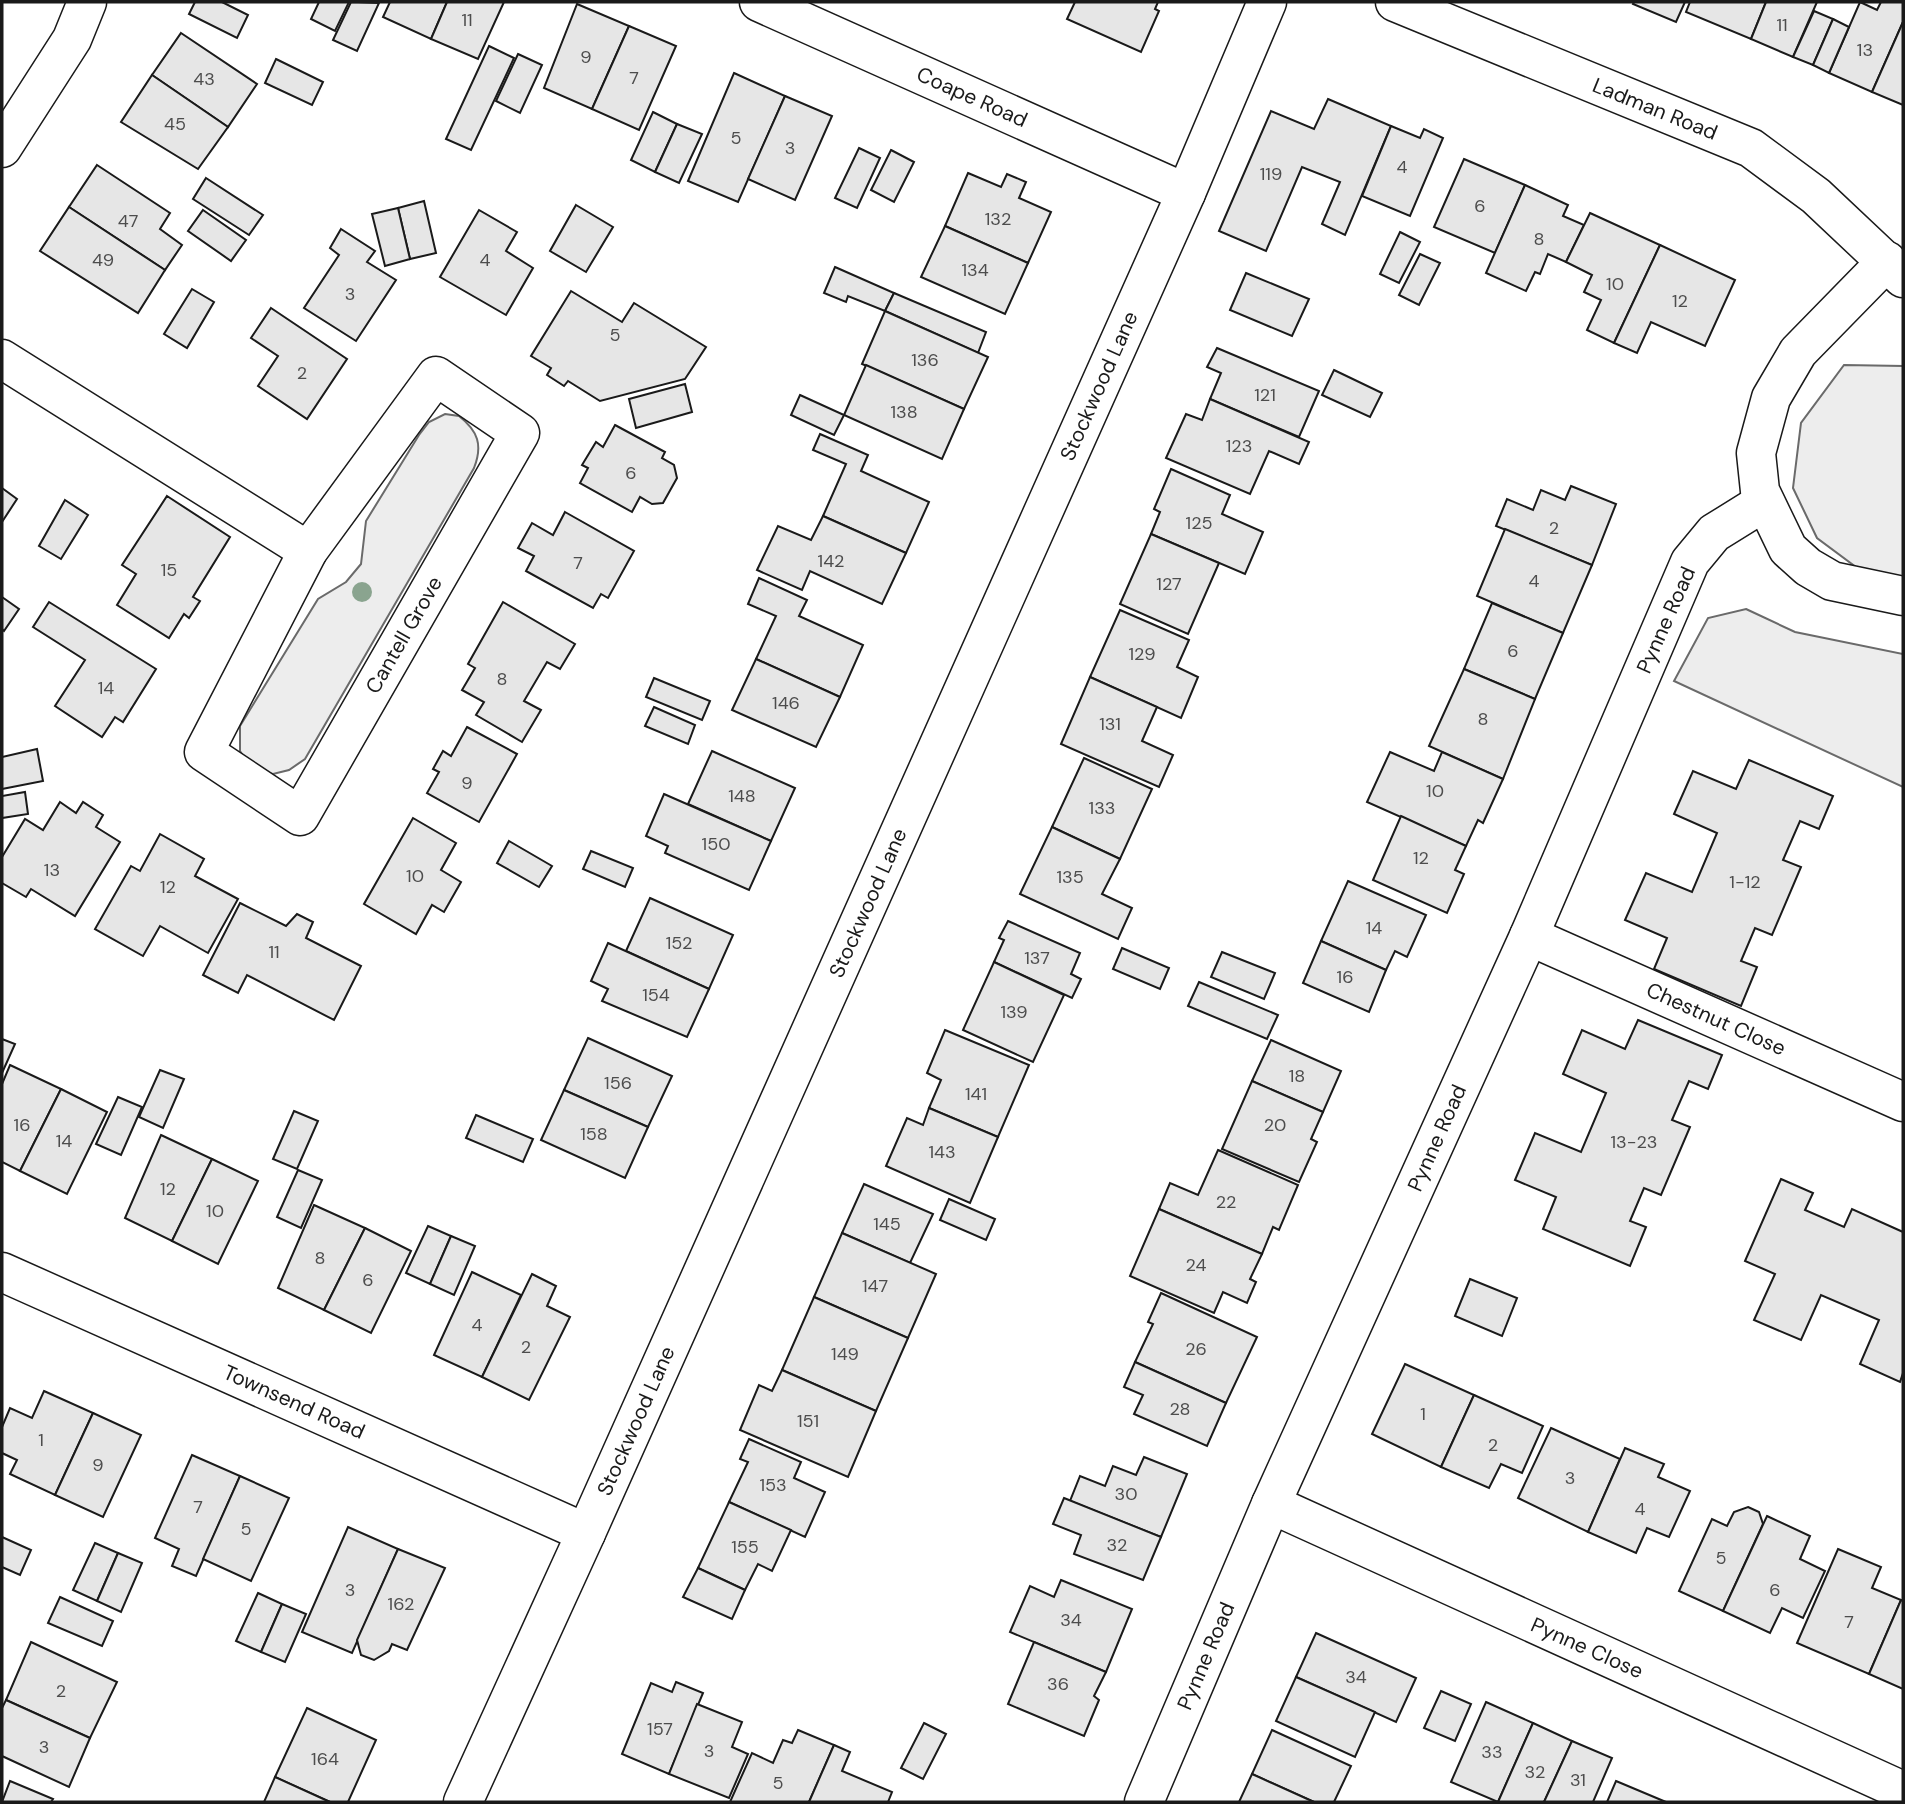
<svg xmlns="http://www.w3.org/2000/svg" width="1905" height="1804" viewBox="0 0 1905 1804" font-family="'DM Sans',sans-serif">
  <rect width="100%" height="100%" fill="#fff"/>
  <g fill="#ededed" stroke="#6a6a6a" stroke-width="2">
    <polygon points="1844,365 1903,366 1903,577 1860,570 1817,538 1793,488 1801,423"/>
    <path d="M445 414 459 416C478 431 483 445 474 468L305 759 289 770 273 774 258 771 249 765 240 751V726L318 599 346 582 361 564 366 521 419 435 429 422Z"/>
    <polygon points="1746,609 1795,632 1903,654 1903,787 1674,681 1708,618"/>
  </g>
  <g fill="#e6e6e6" stroke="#1a1a1a" stroke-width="2">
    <polygon points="195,2 222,2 248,15 237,38 189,14"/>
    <polygon points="319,2 349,2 335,31 311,19"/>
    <polygon points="351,2 379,3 357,51 333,40"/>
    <polygon points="390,2 447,2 431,39 383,17"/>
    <polygon points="447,2 504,2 478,59 431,39"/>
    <polygon points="1075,2 1158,2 1155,9 1159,11 1141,52 1067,19"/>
    <polygon points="1634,2 1685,2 1676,22 1633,4"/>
    <polygon points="1690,2 1766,2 1751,39 1686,12"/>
    <polygon points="1766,2 1817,2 1793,57 1751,39"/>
    <polygon points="1860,2 1877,10 1881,2 1903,2 1903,22 1872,92 1829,73"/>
    <polygon points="577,4 629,26 592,109 544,88"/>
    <polygon points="1814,11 1833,19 1813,65 1793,57"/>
    <polygon points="1833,19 1849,27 1829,73 1813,65"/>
    <polygon points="1903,22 1903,105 1872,92"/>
    <polygon points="629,26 676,46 639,130 592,109"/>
    <polygon points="181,33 257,84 228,127 152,75"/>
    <polygon points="489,46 514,58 471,150 446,139"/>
    <polygon points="518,54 542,65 520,113 496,101"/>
    <polygon points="276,59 323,82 312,105 265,83"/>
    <polygon points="734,73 785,96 738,202 688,181"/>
    <polygon points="152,75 228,127 198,169 121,122"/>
    <polygon points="785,96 832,116 795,200 748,179"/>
    <polygon points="1328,99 1391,126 1345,235 1322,224 1340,182 1302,167 1266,251 1219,231 1271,111 1314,129"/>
    <polygon points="653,112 677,124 655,172 631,160"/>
    <polygon points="677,124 702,134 679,183 655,172"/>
    <polygon points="1391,126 1420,138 1424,129 1443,138 1410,216 1362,196"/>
    <polygon points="859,148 880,158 857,208 835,198"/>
    <polygon points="891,150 914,162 894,202 871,190"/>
    <polygon points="1464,159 1525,185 1495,253 1434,227"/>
    <polygon points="97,165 170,213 160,229 182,245 165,270 69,207"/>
    <polygon points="968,173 1001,187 1007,174 1026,182 1019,198 1051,212 1028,263 945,226"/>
    <polygon points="206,178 263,215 249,235 193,199"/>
    <polygon points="1525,185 1568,205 1563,216 1584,225 1566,262 1548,254 1540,274 1535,272 1526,291 1486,273"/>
    <polygon points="424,201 436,253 410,259 398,208"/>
    <polygon points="576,205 613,227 586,272 550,251"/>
    <polygon points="69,207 165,270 138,313 40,251"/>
    <polygon points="398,208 410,259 385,266 372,214"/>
    <polygon points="203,210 246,240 231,261 188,231"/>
    <polygon points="479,210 517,232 506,251 533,268 506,315 440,277"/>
    <polygon points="1590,213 1660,245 1614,343 1587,330 1601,300 1584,292 1592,275 1566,262"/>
    <polygon points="945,226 1028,263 1005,314 921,277"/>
    <polygon points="341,229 375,251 367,262 396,280 356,341 304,308 339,255 330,248"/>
    <polygon points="1400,232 1420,242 1399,283 1380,274"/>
    <polygon points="1660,245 1735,280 1705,346 1651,322 1637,353 1614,343"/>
    <polygon points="1420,254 1440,263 1419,305 1399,295"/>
    <polygon points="835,267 894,293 885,311 848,296 846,302 824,293"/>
    <polygon points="1246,273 1309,299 1292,336 1230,310"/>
    <polygon points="192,289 214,302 187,348 164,334"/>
    <polygon points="571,291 622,322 634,303 706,347 685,379 600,401 568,381 564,386 547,375 551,368 531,356"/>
    <polygon points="894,293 986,332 978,353 885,311"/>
    <polygon points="271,308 347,359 307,419 258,386 278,356 251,338"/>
    <polygon points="885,311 988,357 964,409 862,364"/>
    <polygon points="1217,348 1319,391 1299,437 1210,399 1221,373 1207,367"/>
    <polygon points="866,365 964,409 942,459 844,415"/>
    <polygon points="1334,370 1382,393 1370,417 1322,395"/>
    <polygon points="685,384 692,412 636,428 629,399"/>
    <polygon points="800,395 844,415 834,435 791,415"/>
    <polygon points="1210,399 1309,442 1299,464 1269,451 1250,494 1166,458 1186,414 1202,420"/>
    <polygon points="615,425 665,452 662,458 674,465 677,478 663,503 652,504 640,497 632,512 580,483 588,468 582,465 596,442 603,447"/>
    <polygon points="820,434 868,455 861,471 929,502 906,553 823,516 846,464 813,450"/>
    <polygon points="1171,469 1230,495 1222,514 1263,532 1245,574 1151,534 1160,512 1154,509"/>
    <polygon points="1571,486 1616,504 1592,565 1496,526 1507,499 1533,510 1541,490 1565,500"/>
    <polygon points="2,488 17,499 2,522"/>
    <polygon points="167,496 230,537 193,597 200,601 189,618 184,614 169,638 117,605 136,574 122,565"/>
    <polygon points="65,500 88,515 61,559 39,546"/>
    <polygon points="565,512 634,551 608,598 601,594 593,608 526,571 534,556 518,548 532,523 553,535"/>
    <polygon points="823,516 906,553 882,604 810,571 802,590 757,570 778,526 811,540"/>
    <polygon points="1505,529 1592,565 1563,633 1477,596"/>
    <polygon points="1151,534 1219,563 1188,634 1120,604"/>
    <polygon points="759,578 807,600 799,616 863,645 840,697 756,659 776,616 748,604"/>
    <polygon points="2,597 19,609 4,631 2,629"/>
    <polygon points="49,602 156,669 123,722 115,717 102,737 55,706 85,660 33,627"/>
    <polygon points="503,602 575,644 560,669 547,662 524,701 541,710 522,742 476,715 484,702 462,690 475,668 468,664"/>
    <polygon points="1492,603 1563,633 1535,699 1464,669"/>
    <polygon points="1120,610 1189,640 1177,667 1198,677 1181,718 1090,677"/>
    <polygon points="756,659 840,697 816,747 732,710"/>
    <polygon points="1464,669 1535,699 1503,779 1429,746"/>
    <polygon points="1090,677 1157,707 1142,741 1173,755 1159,787 1061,744"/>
    <polygon points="654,678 710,701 702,720 646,697"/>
    <polygon points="654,707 695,725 688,744 645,726"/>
    <polygon points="467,727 517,754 479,822 427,793 439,772 433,769 443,751 451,756"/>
    <polygon points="37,749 43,781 2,789 2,757"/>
    <polygon points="712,751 795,788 771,841 688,804"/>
    <polygon points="1390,752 1434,771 1442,752 1503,779 1483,823 1478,820 1466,846 1367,802"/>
    <polygon points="1084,758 1152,789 1120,859 1052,827"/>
    <polygon points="1749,760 1833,796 1819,829 1800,821 1783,860 1801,867 1772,935 1755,928 1741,961 1757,967 1741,1006 1654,969 1667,938 1625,920 1646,873 1692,892 1717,833 1674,814 1693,771 1736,789"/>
    <polygon points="25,792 28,814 2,818 2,796"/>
    <polygon points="664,794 771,841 749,890 665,853 668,846 646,836"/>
    <polygon points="60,802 76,813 83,802 103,815 96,827 120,842 75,916 31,889 26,897 2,883 2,857 25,819 43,830"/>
    <polygon points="1401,816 1466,846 1455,870 1464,874 1447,913 1373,880"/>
    <polygon points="413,818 456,843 441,870 461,882 444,912 432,905 416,934 364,904"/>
    <polygon points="1052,827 1120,859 1102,894 1132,908 1118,939 1020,894"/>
    <polygon points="160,834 204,859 195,876 238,899 208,953 160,926 143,956 95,929 131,866 140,871"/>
    <polygon points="509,841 552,866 539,887 497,863"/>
    <polygon points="591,851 633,868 625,887 583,869"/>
    <polygon points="1348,881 1426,915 1407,957 1395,951 1386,970 1321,941"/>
    <polygon points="650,898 733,935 709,989 626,951"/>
    <polygon points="240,903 286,926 297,914 313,922 306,938 361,966 334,1020 247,975 238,993 203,975"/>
    <polygon points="1008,921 1080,953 1071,974 1081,979 1072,998 994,962 1004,940 999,938"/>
    <polygon points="1321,941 1386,970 1369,1012 1303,983"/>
    <polygon points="608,943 709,989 687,1037 602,1001 608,989 591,981"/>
    <polygon points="1122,948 1169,968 1160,989 1113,969"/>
    <polygon points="1222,952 1275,973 1264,999 1211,977"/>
    <polygon points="994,962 1064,995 1033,1062 963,1030"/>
    <polygon points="1199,982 1278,1015 1267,1039 1188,1006"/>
    <polygon points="1638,1020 1722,1055 1708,1089 1689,1081 1672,1120 1690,1127 1661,1195 1644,1188 1630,1221 1646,1227 1630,1266 1543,1229 1556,1197 1515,1180 1535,1133 1581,1152 1606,1093 1563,1074 1582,1030 1625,1049"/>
    <polygon points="945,1030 1029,1065 998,1137 929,1108 941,1080 927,1073"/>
    <polygon points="588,1038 672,1076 648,1127 564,1090"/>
    <polygon points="2,1039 15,1044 2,1073"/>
    <polygon points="1271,1040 1341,1071 1323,1112 1252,1081"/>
    <polygon points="10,1065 61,1089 20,1171 2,1162 2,1084"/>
    <polygon points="160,1070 184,1079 163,1128 139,1117"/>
    <polygon points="1252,1081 1323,1112 1311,1139 1317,1142 1299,1182 1222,1149"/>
    <polygon points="61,1089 107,1112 67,1194 20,1171"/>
    <polygon points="564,1090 648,1127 625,1178 541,1140"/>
    <polygon points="118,1097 142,1107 121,1155 96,1144"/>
    <polygon points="929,1108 998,1137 970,1203 886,1166 907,1118 923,1125"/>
    <polygon points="294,1111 318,1121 297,1169 273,1159"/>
    <polygon points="476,1115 533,1139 523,1162 466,1138"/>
    <polygon points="161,1135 212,1159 172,1241 125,1218"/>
    <polygon points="1218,1150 1298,1185 1279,1230 1273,1227 1262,1254 1159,1209 1170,1183 1198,1195"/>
    <polygon points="212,1159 258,1181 218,1264 172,1241"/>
    <polygon points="298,1170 322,1180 301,1228 277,1217"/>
    <polygon points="1781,1179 1813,1193 1805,1210 1844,1227 1852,1209 1903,1232 1903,1373 1900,1382 1860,1364 1879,1320 1821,1295 1801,1340 1754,1320 1775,1274 1745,1261"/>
    <polygon points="864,1184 933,1214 910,1263 842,1233"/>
    <polygon points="949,1199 995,1219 986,1240 940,1220"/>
    <polygon points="314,1205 365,1228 324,1310 278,1288"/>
    <polygon points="1159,1209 1262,1254 1250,1279 1256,1282 1247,1303 1223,1292 1214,1313 1130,1276"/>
    <polygon points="428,1226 451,1236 430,1284 406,1273"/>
    <polygon points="365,1228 411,1251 371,1333 324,1310"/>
    <polygon points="842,1233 936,1274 908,1338 814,1297"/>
    <polygon points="451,1236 475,1246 454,1295 430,1284"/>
    <polygon points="472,1272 521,1295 482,1377 434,1355"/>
    <polygon points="532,1274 556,1286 547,1306 570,1317 529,1400 482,1377"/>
    <polygon points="1470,1279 1517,1298 1502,1336 1455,1316"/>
    <polygon points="1161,1293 1257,1337 1226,1403 1135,1362 1153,1324 1148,1322"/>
    <polygon points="814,1297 908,1338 876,1411 782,1370"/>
    <polygon points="1135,1362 1226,1403 1207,1446 1134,1414 1143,1395 1124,1387"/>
    <polygon points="1405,1364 1474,1395 1441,1467 1372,1434"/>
    <polygon points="782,1370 876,1411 848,1477 740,1430 759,1385 772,1391"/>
    <polygon points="44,1391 93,1413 55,1495 10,1474 17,1460 2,1453 2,1427 10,1408 32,1418"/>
    <polygon points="1474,1395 1543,1426 1522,1473 1501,1464 1489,1488 1441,1467"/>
    <polygon points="93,1413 141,1435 103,1517 55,1495"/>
    <polygon points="1551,1428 1620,1459 1588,1532 1518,1498"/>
    <polygon points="749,1439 801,1462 794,1478 825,1492 805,1537 729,1502 748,1462 740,1459"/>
    <polygon points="1625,1448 1664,1464 1658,1477 1690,1491 1669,1537 1647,1528 1636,1553 1588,1532"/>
    <polygon points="192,1455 240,1476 196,1576 172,1566 179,1549 155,1538"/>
    <polygon points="1144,1457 1187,1474 1161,1537 1070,1501 1080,1476 1105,1486 1113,1466 1136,1475"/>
    <polygon points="240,1476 289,1498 251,1581 203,1559"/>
    <polygon points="1064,1498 1161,1537 1143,1580 1074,1554 1081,1535 1053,1524"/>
    <polygon points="729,1502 791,1530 772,1571 758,1564 745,1590 698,1568"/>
    <polygon points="1748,1507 1759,1512 1763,1524 1723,1611 1679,1591 1712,1519 1727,1526 1734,1512"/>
    <polygon points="1767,1516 1810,1536 1800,1559 1825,1571 1803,1618 1782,1608 1770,1633 1723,1611"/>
    <polygon points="348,1527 398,1549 352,1653 302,1632"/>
    <polygon points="2,1537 31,1550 20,1575 2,1567"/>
    <polygon points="95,1543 118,1553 97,1601 73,1590"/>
    <polygon points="398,1549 445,1568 407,1650 392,1644 389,1651 374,1660 361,1655 357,1640"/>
    <polygon points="1838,1549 1881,1567 1872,1588 1901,1600 1869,1674 1797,1643"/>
    <polygon points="118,1553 142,1563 121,1612 97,1601"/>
    <polygon points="698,1568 745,1590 732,1619 683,1597"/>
    <polygon points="1061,1580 1132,1609 1106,1672 1010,1632 1030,1586 1054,1597"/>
    <polygon points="258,1593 282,1604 261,1652 236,1641"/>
    <polygon points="60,1597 113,1621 102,1646 48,1623"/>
    <polygon points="1901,1600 1903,1601 1903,1689 1869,1674"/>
    <polygon points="282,1604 306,1614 285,1662 261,1652"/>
    <polygon points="1316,1633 1416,1678 1396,1722 1296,1677"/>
    <polygon points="31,1642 117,1682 90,1738 6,1700"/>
    <polygon points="1034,1642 1106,1672 1094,1696 1099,1700 1084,1736 1008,1704"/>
    <polygon points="1296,1677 1375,1712 1355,1757 1276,1721"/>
    <polygon points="676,1682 703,1693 669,1774 622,1754 651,1683 672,1692"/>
    <polygon points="1441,1691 1471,1704 1455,1741 1424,1728"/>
    <polygon points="6,1700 90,1738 69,1787 2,1756 2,1708"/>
    <polygon points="1486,1702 1533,1723 1498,1802 1451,1782"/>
    <polygon points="697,1704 742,1722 732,1747 748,1754 729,1798 669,1774"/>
    <polygon points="307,1708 376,1740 348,1802 330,1802 275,1777"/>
    <polygon points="924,1723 946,1734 923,1779 901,1768"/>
    <polygon points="1533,1723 1572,1741 1544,1802 1498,1802"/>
    <polygon points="798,1730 834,1745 809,1802 730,1802 752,1753 773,1763 783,1740 792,1743"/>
    <polygon points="1272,1730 1351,1766 1334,1802 1314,1802 1252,1774"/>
    <polygon points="1572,1741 1612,1758 1593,1802 1544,1802"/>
    <polygon points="834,1745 850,1752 842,1771 892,1792 888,1802 809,1802"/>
    <polygon points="1252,1774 1314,1802 1239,1802"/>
    <polygon points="275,1777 330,1802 264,1802"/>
    <polygon points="10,1781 53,1799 51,1802 2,1802"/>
    <polygon points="1616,1781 1666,1802 1607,1802"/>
  </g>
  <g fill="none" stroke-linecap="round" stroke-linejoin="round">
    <g stroke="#1a1a1a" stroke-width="41">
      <g id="minor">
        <polyline points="759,2 1186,193"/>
        <polyline points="1395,2 1751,148 1816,196 1903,278"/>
        <polyline points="2,148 72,39 87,2"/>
        <polyline points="1887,261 1798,352 1771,398 1756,453 1760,491 1788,549 1808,567 1832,581 1903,596"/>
        <polyline points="2,359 308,551"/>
        <polygon points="436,376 520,433 300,816 204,752 308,551"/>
        <polyline points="1529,936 1903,1102"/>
        <polyline points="2,1272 586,1533"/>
        <polyline points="1271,1504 1903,1791"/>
        <polyline points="1144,1802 1271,1504 1529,936 1690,562 1714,533 1764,502"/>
      </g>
    </g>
    <g stroke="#1a1a1a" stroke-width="41">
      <polyline id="tertiary" points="463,1802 586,1533 1186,193 1267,2"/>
    </g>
    <use href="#minor" stroke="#fff" stroke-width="38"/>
    <use href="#tertiary" stroke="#fff" stroke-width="38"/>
  </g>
  <circle fill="#8aa48f" cx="362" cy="592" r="10"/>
  <g text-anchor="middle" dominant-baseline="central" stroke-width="5" stroke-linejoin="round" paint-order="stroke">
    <g font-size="18" fill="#4d4d4d">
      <text x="467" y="20">11</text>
      <text x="1782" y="25">11</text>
      <text x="1865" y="50">13</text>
      <text x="586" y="57">9</text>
      <text x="634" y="78">7</text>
      <text x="204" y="79">43</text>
      <text x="175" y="124">45</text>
      <text x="736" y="138">5</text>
      <text x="790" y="148">3</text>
      <text x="1402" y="167">4</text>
      <text x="1271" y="174">119</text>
      <text x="1480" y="206">6</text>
      <text x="998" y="219">132</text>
      <text x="128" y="221">47</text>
      <text x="1539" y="239">8</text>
      <text x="103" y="260">49</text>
      <text x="485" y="260">4</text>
      <text x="975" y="270">134</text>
      <text x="1615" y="284">10</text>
      <text x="350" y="294">3</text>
      <text x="1680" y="301">12</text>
      <text x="615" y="335">5</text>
      <text x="925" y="360">136</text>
      <text x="302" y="373">2</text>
      <text x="1265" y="395">121</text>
      <text x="904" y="412">138</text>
      <text x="1239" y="446">123</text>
      <text x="631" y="473">6</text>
      <text x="1199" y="523">125</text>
      <text x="1554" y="528">2</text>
      <text x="831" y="561">142</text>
      <text x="578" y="563">7</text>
      <text x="169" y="570">15</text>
      <text x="1534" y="581">4</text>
      <text x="1169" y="584">127</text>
      <text x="1513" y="651">6</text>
      <text x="1142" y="654">129</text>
      <text x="502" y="679">8</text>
      <text x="106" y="688">14</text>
      <text x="786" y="703">146</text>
      <text x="1483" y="719">8</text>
      <text x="1110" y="724">131</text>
      <text x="467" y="783">9</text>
      <text x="1435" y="791">10</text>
      <text x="742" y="796">148</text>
      <text x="1102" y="808">133</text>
      <text x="716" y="844">150</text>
      <text x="1421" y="858">12</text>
      <text x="52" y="870">13</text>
      <text x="415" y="876">10</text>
      <text x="1070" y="877">135</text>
      <text x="1745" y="882">1-12</text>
      <text x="168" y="887">12</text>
      <text x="1374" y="928">14</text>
      <text x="679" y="943">152</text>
      <text x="274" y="952">11</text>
      <text x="1037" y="958">137</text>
      <text x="1345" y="977">16</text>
      <text x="656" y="995">154</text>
      <text x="1014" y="1012">139</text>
      <text x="1297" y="1076">18</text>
      <text x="618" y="1083">156</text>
      <text x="976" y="1094">141</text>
      <text x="22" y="1125">16</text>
      <text x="1275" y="1125">20</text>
      <text x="594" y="1134">158</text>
      <text x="64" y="1141">14</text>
      <text x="1634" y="1142">13-23</text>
      <text x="942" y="1152">143</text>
      <text x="168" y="1189">12</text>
      <text x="1226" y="1202">22</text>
      <text x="215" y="1211">10</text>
      <text x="887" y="1224">145</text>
      <text x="320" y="1258">8</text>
      <text x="1196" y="1265">24</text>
      <text x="368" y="1280">6</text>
      <text x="875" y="1286">147</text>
      <text x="477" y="1325">4</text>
      <text x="526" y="1347">2</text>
      <text x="1196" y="1349">26</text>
      <text x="845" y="1354">149</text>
      <text x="1180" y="1409">28</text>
      <text x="1423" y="1414">1</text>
      <text x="808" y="1421">151</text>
      <text x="41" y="1440">1</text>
      <text x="1493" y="1445">2</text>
      <text x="98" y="1465">9</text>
      <text x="1570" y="1478">3</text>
      <text x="773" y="1485">153</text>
      <text x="1126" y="1494">30</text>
      <text x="198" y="1507">7</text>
      <text x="1640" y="1509">4</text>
      <text x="246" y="1529">5</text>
      <text x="1117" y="1545">32</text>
      <text x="745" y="1547">155</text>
      <text x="1721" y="1558">5</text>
      <text x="350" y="1590">3</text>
      <text x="1775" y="1590">6</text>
      <text x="401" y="1604">162</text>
      <text x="1071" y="1620">34</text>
      <text x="1849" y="1622">7</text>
      <text x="1356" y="1677">34</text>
      <text x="1058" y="1684">36</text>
      <text x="61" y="1691">2</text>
      <text x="660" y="1729">157</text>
      <text x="44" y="1747">3</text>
      <text x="709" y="1751">3</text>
      <text x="1492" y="1752">33</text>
      <text x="325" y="1759">164</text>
      <text x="1535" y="1772">32</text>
      <text x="1578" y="1780">31</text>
      <text x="778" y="1783">5</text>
    </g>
    <g font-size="21" fill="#1a1a1a" stroke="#fff">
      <text transform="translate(972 97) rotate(24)">Coape Road</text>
      <text transform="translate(1655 109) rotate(22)">Ladman Road</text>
      <text transform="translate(1099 386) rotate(-66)">Stockwood Lane</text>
      <text transform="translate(1666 620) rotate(-66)">Pynne Road</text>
      <text transform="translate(404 635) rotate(-60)">Cantell Grove</text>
      <text transform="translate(868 903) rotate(-66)">Stockwood Lane</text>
      <text transform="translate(1716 1019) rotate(24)">Chestnut Close</text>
      <text transform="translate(1437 1138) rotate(-66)">Pynne Road</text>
      <text transform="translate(294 1402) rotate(24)">Townsend Road</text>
      <text transform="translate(636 1421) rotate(-66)">Stockwood Lane</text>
      <text transform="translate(1587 1648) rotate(24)">Pynne Close</text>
      <text transform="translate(1206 1656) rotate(-67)">Pynne Road</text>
    </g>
  </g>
  <rect width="1905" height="1804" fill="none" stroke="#1a1a1a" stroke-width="7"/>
</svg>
